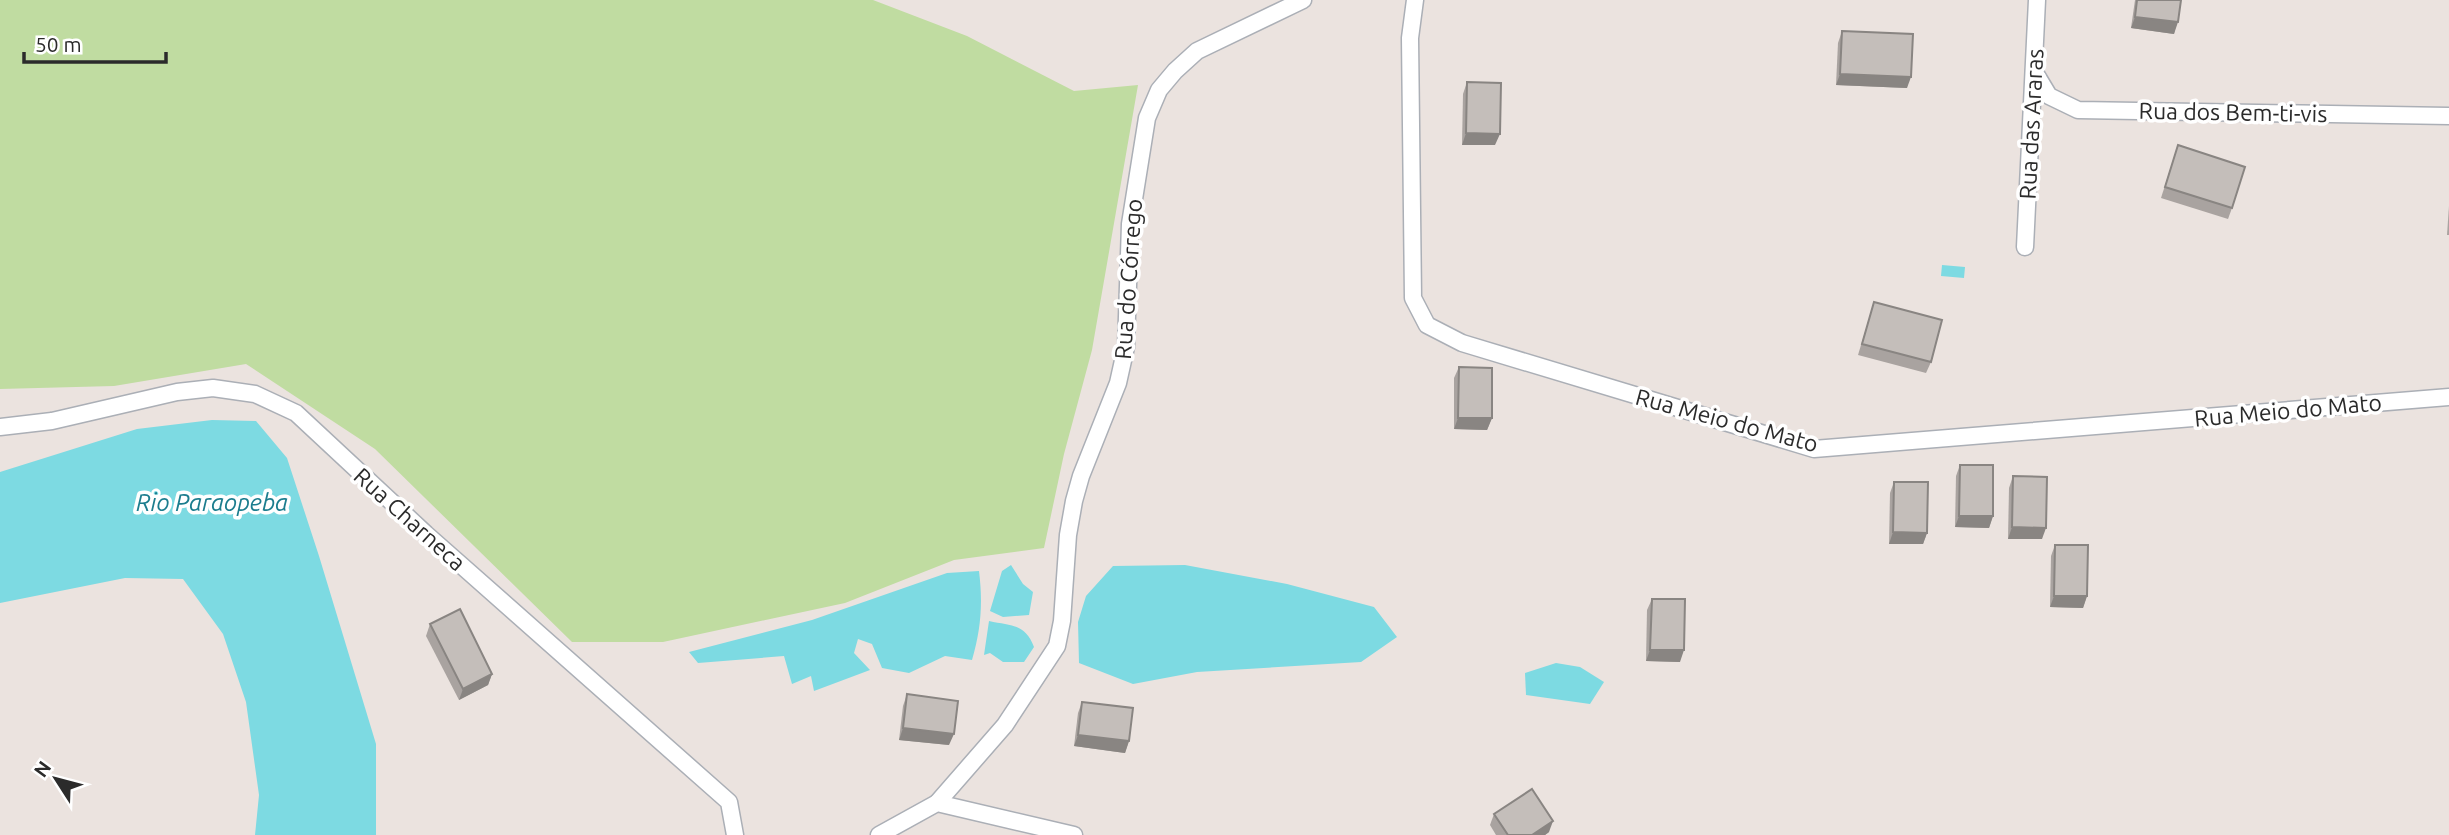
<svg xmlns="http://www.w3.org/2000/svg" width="2449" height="835" viewBox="0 0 2449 835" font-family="Ubuntu,sans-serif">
  <rect width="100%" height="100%" fill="#ebe3df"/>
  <polygon fill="#c0dca1" points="0,0 873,0 967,36 1074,91 1138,85 1092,350 1064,454 1044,548 954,560 845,603 663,642 572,642 375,449 246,364 114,386 0,389"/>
  <g fill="#7ddae2">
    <polygon points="1942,265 1965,267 1964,278 1941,276"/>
    <polygon points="212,420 256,421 287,458 319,556 376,744 376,835 255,835 259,795 246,702 223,634 183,579 125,578 0,603 0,472 137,429"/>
    <polygon points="1011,565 1023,584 1033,592 1029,615 1003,617 990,611 1002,571"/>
    <polygon points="1185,565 1287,584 1374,607 1397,637 1361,662 1197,672 1133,684 1079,663 1078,622 1086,596 1113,566"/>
    <path d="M979 571C983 603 981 629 972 660L945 656 909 673 882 668 872 644 858 639 854 653 870 670 814 691 811 676 792 684 784 656 698 663 689 652 812 620 947 573Z"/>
    <path d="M989 621C1011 626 1025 623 1034 647L1024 662H1003L990 653 984 655Z"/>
    <polygon points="1556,663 1580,667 1604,682 1590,704 1526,695 1525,673"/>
  </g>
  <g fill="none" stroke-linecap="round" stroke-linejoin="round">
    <g stroke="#abafb6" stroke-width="19">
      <g id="street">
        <polyline points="1415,0 1410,38 1413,298 1427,325 1462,343 1814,449 2449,397"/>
        <polyline points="2034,71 2049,96 2078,110 2449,116"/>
        <polyline points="2025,247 2037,0"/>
        <polyline points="0,427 52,421 177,392 213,388 255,394 296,413 426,534 729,802 735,835"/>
        <polyline points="937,803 1005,725 1057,646 1062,621 1068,535 1074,501 1081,476 1118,383 1126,347 1130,224 1147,118 1159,90 1175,71 1197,51 1303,0"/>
        <polyline points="879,835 937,803 1074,835"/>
      </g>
    </g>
    <use href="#street" stroke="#fff" stroke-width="16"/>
  </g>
  <g fill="#a9a3a0">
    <polygon points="2135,0 2181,0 2174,34 2131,28"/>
    <polygon points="1842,31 1907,88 1836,85 1838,43"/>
    <polygon points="1467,82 1495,145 1462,145 1463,94"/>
    <polygon points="2174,157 2232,208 2228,219 2161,198"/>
    <polygon points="2449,206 2449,235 2447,235"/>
    <polygon points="1874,302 1931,362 1926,373 1858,355"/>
    <polygon points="1459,367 1492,418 1487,430 1454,429 1454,378"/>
    <polygon points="1960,465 1993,516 1989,528 1955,527 1956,476"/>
    <polygon points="2013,476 2042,539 2008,539 2009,488"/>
    <polygon points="1894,482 1927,533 1923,544 1889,544 1890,493"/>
    <polygon points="2055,545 2087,596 2083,608 2050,607 2051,556"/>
    <polygon points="1652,599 1680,662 1646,661 1647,610"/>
    <polygon points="430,624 492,674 488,685 459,700 426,636"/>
    <polygon points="907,694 949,745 899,740 903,706"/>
    <polygon points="1082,702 1129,741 1125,753 1074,746 1078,713"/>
    <polygon points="1494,814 1549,832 1545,835 1496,835 1490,825"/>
  </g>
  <g fill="#898582">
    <polygon points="2135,17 2178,22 2174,34 2131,28"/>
    <polygon points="1840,74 1911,77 1907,88 1836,85"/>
    <polygon points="1466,133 1500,134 1495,145 1462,145"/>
    <polygon points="1458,418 1492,418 1487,430 1454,429"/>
    <polygon points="1959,516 1993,516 1989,528 1955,527"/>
    <polygon points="2012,527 2046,528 2042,539 2008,539"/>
    <polygon points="1893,532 1927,533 1923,544 1889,544"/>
    <polygon points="2054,596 2087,596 2083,608 2050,607"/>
    <polygon points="1650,650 1684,650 1680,662 1646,661"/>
    <polygon points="492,674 488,685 459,700 463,689"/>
    <polygon points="903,728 954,734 949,745 899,740"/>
    <polygon points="1078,735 1129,741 1125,753 1074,746"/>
    <polygon points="1553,821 1549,832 1545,835 1532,835"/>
  </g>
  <g fill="#c4beba" stroke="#898582" stroke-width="2">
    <polygon points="2137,0 2181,0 2178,22 2135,17"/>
    <polygon points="1842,31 1913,34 1911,77 1840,74"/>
    <polygon points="1467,82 1501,83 1500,134 1466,133"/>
    <polygon points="2178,145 2245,167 2232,208 2165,187"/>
    <polygon points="1874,302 1942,320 1931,362 1862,344"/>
    <polygon points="1459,367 1492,368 1492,418 1458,418"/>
    <polygon points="1960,465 1993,465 1993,516 1959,516"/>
    <polygon points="2013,476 2047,477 2046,528 2012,527"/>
    <polygon points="1894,482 1928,482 1927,533 1893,532"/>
    <polygon points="2055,545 2088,545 2087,596 2054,596"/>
    <polygon points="1652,599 1685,599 1684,650 1650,650"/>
    <polygon points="460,609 492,674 463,689 430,624"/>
    <polygon points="907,694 958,701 954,734 903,728"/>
    <polygon points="1082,702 1133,708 1129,741 1078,735"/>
    <polygon points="1532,789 1553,821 1532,835 1508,835 1494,814"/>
  </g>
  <g text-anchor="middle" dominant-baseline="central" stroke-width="7" stroke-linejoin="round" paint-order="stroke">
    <g font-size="23" fill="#2b2b2b" stroke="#fff">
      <text transform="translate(2233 112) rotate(1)">Rua dos Bem-ti-vis</text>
      <text transform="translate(2031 124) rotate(-87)">Rua das Araras</text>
      <text transform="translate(1128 279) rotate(-86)">Rua do Córrego</text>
      <text transform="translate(2288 410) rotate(-5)">Rua Meio do Mato</text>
      <text transform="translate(1727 420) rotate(15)">Rua Meio do Mato</text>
      <text transform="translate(410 519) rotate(42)">Rua Charneca</text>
    </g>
    <g font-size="24" font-style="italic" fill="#1c7d8e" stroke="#fff">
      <text x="212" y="502">Rio Paraopeba</text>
    </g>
  </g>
  <g transform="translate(56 779) rotate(306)" stroke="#ffffff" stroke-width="5" paint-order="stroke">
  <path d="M0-5L12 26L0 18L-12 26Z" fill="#2b2b2b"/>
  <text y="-10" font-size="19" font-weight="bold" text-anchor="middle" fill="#2b2b2b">N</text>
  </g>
  <path d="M24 52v10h142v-10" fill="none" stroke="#2b2b2b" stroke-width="3.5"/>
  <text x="35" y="52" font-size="21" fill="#2b2b2b" stroke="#ffffff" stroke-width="5" paint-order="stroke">50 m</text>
</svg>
